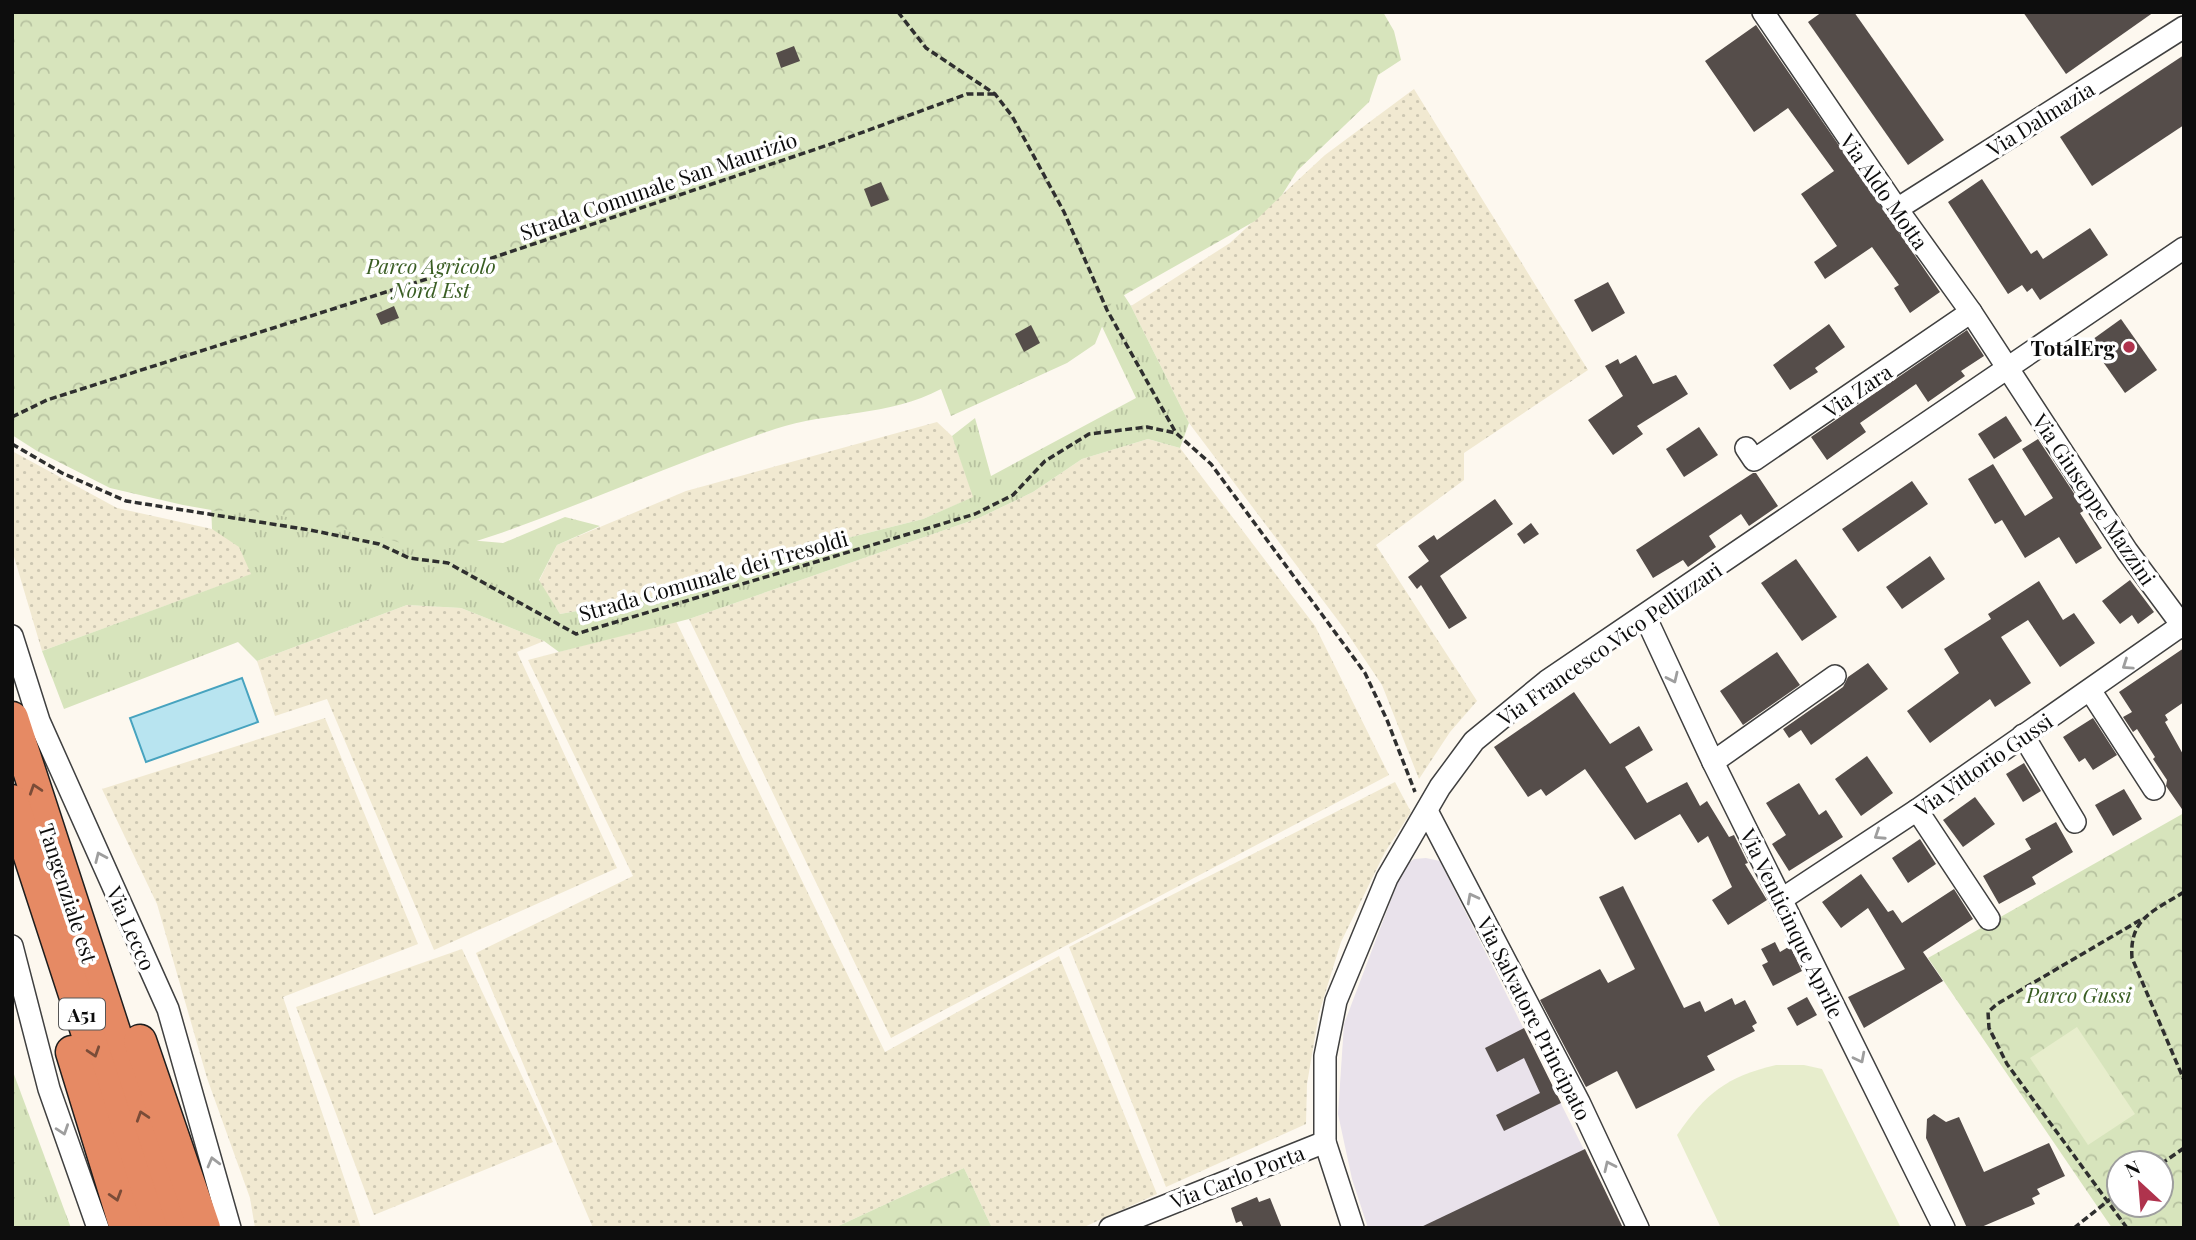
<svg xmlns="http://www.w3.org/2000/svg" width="2196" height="1240" viewBox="0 0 2196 1240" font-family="'Playfair Display',serif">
  <defs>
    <pattern id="farmland-dots" width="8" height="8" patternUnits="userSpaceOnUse" patternTransform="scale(1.75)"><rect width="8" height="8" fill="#f1e9d1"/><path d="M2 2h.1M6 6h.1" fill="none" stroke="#cdc7b2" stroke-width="1.8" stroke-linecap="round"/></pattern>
    <pattern id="grass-tufts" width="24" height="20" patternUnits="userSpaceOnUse" patternTransform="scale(1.75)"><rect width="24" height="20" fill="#d7e4bc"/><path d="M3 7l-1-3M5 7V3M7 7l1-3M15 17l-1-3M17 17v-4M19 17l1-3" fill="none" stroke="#b7c2a0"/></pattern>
    <pattern id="park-crowns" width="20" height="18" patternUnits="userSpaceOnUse" patternTransform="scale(1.75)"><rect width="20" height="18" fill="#d7e4bc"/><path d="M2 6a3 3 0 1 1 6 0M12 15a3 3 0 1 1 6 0" fill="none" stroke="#b7c2a0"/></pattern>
  </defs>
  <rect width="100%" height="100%" fill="#fdf8ef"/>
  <polygon fill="#e9e2eb" points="1426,858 1440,861 1623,1228 1368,1228 1352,1179 1338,1114 1344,1024 1403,868 1414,859"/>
  <g fill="url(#farmland-dots)">
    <polygon points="1414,89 1588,370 1464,453 1464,480 1376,545 1477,701 1450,732 1419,779 1382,685 1343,627 1189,423 1131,306 1230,243 1325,155"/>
    <polygon points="937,422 952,436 974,497 923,519 784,554 645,599 560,614 539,581 557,545 686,491"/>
    <polygon points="1148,439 1180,448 1315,626 1389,775 891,1038 689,619 979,518 1033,492 1082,459"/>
    <polygon points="12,451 117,508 212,529 236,539 252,574 42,651 12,550"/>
    <polygon points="407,605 461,608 544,641 517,652 617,868 434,950 327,699 275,716 257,661"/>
    <polygon points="676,621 885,1052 1059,956 1157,1194 1082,1228 992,1228 964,1168 834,1228 593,1228 476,953 633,876 528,660"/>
    <polygon points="325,718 418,944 283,997 361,1228 255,1228 250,1198 207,1078 157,904 102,789"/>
    <polygon points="1395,782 1411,812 1385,852 1341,942 1319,1013 1307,1084 1306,1124 1166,1187 1069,947"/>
    <polygon points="462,949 553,1142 374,1215 296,1007"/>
  </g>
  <g fill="url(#grass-tufts)">
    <polygon points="1076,272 1118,286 1131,306 1189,423 1180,448 1148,439 1082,459 1033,492 979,518 689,619 559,652 544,641 461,608 407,605 257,661 238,642 64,709 42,651 251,574 239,547 212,529 211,504 446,538 503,543 565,517 600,526 557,545 539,580 560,614 645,599 784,554 923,519 973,497 952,436 975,418 991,476 1136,398"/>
    <polygon points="12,1069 71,1228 12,1228"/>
  </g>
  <g fill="url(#park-crowns)" fill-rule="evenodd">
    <path d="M12 12H1383L1394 31 1401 60 1378 75 1369 102 1297 171 1282 195 1255 221 1112 302 1095 344 1067 363 951 416 941 389C889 417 829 411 775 429 681 460 589 502 495 535L458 547 425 551 385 538 299 519 239 509 217 511 183 505 110 488 37 451 12 435Z"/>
    <path d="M2184 813V1228H2112L1928 958ZM2119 1163H2161V1205H2119Z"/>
    <polygon points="964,1168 992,1228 834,1228"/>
  </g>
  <g fill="#e7edcc">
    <polygon points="2077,1027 2135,1114 2088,1145 2030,1058"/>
    <path d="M1776 1065H1804L1822 1069 1901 1228H1721L1677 1135C1706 1093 1726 1077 1776 1065Z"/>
  </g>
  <polygon fill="#b8e4f0" stroke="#47a3bf" stroke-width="2" points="242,678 258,722 146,762 130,718"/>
  <g fill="#554d4a">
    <polygon points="1822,12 1854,12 1944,140 1908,165 1808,22"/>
    <polygon points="2023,12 2154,12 2066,74"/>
    <polygon points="1756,25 1940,292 1910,313 1894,288 1899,285 1872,247 1825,279 1814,262 1837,246 1801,194 1834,171 1788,108 1754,132 1705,61"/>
    <polygon points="794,46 800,61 781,68 776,53"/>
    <polygon points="2184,55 2184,125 2092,186 2060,137"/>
    <polygon points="1982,179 2031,254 2037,250 2043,259 2090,228 2108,255 2040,300 2032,288 2027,292 2022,285 2008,294 1948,202"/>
    <polygon points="881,182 889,200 871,207 864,189"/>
    <polygon points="1608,282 1625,313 1592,332 1574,300"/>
    <polygon points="394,306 399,318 381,325 376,314"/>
    <polygon points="2121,319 2157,370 2125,393 2089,342"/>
    <polygon points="1829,324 1845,347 1815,368 1818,372 1790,390 1773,365"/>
    <polygon points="1031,325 1040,343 1024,352 1015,334"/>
    <polygon points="1967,330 1984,356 1961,371 1965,376 1928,402 1916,384 1860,423 1866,432 1827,460 1811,437"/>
    <polygon points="1636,355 1653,384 1676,375 1688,394 1637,426 1643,434 1613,455 1588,420 1623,396 1605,366 1618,359 1620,364"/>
    <polygon points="2006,416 2022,441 1994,459 1978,434"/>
    <polygon points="1699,427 1718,455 1684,477 1666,449"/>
    <polygon points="2038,439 2085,510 2080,513 2102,548 2076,564 2059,537 2025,558 2002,520 1995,524 1968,479 1993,464 2025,516 2053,498 2022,449"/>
    <polygon points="1753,473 1756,473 1778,506 1749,526 1741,514 1709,536 1716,547 1688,567 1683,560 1653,578 1636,550"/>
    <polygon points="1912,481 1928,504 1858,552 1842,529"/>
    <polygon points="1495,499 1513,524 1440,576 1467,618 1449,629 1421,585 1417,589 1408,577 1429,561 1418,546 1434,535 1437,540"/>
    <polygon points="1531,523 1539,534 1524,544 1517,534"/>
    <polygon points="1930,556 1945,579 1902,609 1886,587"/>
    <polygon points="1796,559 1837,617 1802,641 1761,583"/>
    <polygon points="2130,580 2154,612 2138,624 2132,615 2120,624 2102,601"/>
    <polygon points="2039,581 2063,620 2074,613 2095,643 2060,667 2028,620 2001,637 2031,683 1995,707 1990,699 1930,743 1907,711 1959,673 1944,649 1991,619 1988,614"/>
    <polygon points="2184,648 2184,702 2165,715 2168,720 2165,722 2184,756 2184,812 2166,786 2167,780 2153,759 2155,757 2137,729 2133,732 2123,717 2132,712 2119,692"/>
    <polygon points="1777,652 1800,685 1743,725 1720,691"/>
    <polygon points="1868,663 1888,689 1811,745 1801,730 1789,738 1783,729 1843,687 1848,677"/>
    <polygon points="1574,692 1610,744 1639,726 1653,750 1625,767 1647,803 1687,782 1700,806 1707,801 1729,837 1734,835 1748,863 1745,864 1767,900 1728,925 1712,900 1732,887 1708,836 1698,843 1680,814 1635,840 1585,769 1546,796 1541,789 1528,797 1494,747"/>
    <polygon points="2093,718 2117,755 2093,770 2085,758 2079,762 2063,737"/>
    <polygon points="1867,756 1893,793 1861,816 1835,779"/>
    <polygon points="2024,763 2041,791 2023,802 2006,774"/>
    <polygon points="1799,783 1819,815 1826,810 1843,837 1789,871 1772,844 1786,835 1766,803"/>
    <polygon points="2124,789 2142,819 2113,836 2095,805"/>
    <polygon points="1975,797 1995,824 1963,847 1943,820"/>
    <polygon points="2056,822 2073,852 2032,877 2036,884 1999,904 1983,876 2031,849 2025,839"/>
    <polygon points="1920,839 1936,864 1908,883 1892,858"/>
    <polygon points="1861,874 1888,912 1893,910 1902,923 1954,889 1973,919 1923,952 1943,981 1864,1028 1848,997 1905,969 1868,908 1841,928 1822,902"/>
    <polygon points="1623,886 1684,1008 1700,1001 1705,1012 1732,998 1735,1005 1745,1000 1757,1023 1752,1026 1755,1031 1707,1056 1715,1070 1636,1109 1617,1071 1586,1087 1540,1000 1600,969 1608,983 1635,969 1599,897"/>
    <polygon points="1775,942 1780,952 1790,946 1802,971 1773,986 1762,965 1768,962 1761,949"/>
    <polygon points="1807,997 1817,1015 1797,1026 1787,1008"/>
    <polygon points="1524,1028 1561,1103 1504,1131 1496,1115 1540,1093 1524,1058 1497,1072 1485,1048"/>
    <polygon points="1934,1114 1946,1122 1959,1117 1984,1172 2049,1143 2065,1176 2037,1189 2040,1194 2032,1198 2035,1204 1979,1228 1967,1228 1926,1138 1927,1119"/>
    <polygon points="1585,1149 1623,1228 1419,1228"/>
    <polygon points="1257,1197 1259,1202 1270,1198 1282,1228 1244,1228 1241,1221 1236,1223 1231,1208"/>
  </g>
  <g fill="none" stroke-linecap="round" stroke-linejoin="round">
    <g stroke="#404040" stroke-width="24">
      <g id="minor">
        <polyline points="1763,12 1897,209 1971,312 2127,551 2184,628"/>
        <polyline points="1897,209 2184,27"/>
        <polyline points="1746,448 1754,460 1971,312"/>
        <polyline points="1645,616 1713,762 1944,1228"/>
        <polyline points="12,636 39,721 168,1009 230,1228"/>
        <polyline points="2090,690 2154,789"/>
        <polyline points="2023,735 2075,822"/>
        <polyline points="1713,762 1835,676"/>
        <polyline points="1917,810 1989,919"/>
        <polyline points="1427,811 1579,1102 1638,1228"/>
        <polyline points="1782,899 1917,810 2182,625"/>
        <polyline points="12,946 49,1089 98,1228"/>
        <polyline points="1110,1228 1325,1142"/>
        <polyline points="1353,1228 1325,1142 1325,1056 1336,1001 1387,878 1440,787 1474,741 1547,681 2184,248"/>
      </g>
    </g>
    <g stroke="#1e1e1e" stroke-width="35">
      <g id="highway">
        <polyline points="12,718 178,1228"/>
        <polyline points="12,801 151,1228"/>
        <polyline points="140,1041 204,1228"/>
        <polyline points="72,1052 126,1228"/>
      </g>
    </g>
    <g stroke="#2f2f2f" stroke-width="3.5" stroke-dasharray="7 3.5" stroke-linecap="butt">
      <polyline points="898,12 926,48 995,94 1012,116 1064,212 1107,310 1176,433 1211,464 1365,673 1387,720 1415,792"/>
      <polyline points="12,417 47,400 474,264 828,145 967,94 995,94"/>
      <polyline points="12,444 62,473 126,501 310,530 379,544 409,558 448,563 576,634 975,514 1013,495 1045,461 1089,434 1147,427 1176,433"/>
      <path d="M2184 892C2154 911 2129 918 2132 958L2184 1080"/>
      <polyline points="2161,1164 2184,1148"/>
      <polyline points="2074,1228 2119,1192"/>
      <polyline points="2127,1228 2007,1064 1989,1028 1988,1012 1997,1004 2142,919"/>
    </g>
    <use href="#minor" stroke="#fff" stroke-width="21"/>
    <use href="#highway" stroke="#e68a64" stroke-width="32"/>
  </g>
  <defs><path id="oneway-chevron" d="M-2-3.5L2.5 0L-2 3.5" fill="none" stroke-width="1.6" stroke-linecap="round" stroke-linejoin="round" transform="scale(1.75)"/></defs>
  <g stroke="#9e9e9e">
    <use href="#oneway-chevron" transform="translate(2127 665) rotate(146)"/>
    <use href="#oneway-chevron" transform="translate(1673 678) rotate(65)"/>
    <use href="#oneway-chevron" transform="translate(1879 835) rotate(147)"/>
    <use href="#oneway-chevron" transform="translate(100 857) rotate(-114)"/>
    <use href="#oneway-chevron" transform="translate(1472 898) rotate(-118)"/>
    <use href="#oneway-chevron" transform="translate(1860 1058) rotate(63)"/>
    <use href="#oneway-chevron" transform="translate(63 1130) rotate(71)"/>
    <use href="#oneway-chevron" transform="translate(213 1162) rotate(-105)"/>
    <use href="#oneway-chevron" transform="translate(1609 1166) rotate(-115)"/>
  </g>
  <g stroke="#7a4c38">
    <use href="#oneway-chevron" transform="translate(35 789) rotate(-108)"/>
    <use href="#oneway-chevron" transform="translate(94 1052) rotate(72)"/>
    <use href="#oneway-chevron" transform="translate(142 1116) rotate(-108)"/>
    <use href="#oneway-chevron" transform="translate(116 1196) rotate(73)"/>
  </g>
  <circle fill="#af334d" stroke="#fff" stroke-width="2.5" cx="2129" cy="347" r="7"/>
  <g text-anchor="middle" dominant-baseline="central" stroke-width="7" stroke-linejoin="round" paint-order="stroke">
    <rect fill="#fff" stroke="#565656" stroke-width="2" x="59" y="998.5" width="46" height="31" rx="5"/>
    <g font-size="19" font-weight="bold" fill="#0d0d0d">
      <text x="82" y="1014">A51</text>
    </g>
    <g font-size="21" fill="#0d0d0d" stroke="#fff">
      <text transform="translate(2040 118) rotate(-32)">Via Dalmazia</text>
      <text transform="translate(658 185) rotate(-19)">Strada Comunale San Maurizio</text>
      <text transform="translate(1885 191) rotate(55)">Via Aldo Motta</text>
      <text transform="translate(1857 390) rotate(-34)">Via Zara</text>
      <text transform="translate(2095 499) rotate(56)">Via Giuseppe Mazzini</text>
      <text transform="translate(713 575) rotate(-16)">Strada Comunale dei Tresoldi</text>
      <text transform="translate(1609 643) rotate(-35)">Via Francesco Vico Pellizzari</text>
      <text transform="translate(1983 764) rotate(-35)">Via Vittorio Gussi</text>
      <text transform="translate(69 893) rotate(72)">Tangenziale est</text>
      <text transform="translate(1793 923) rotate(64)">Via Venticinque Aprile</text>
      <text transform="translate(132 928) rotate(66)">Via Lecco</text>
      <text transform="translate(1535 1018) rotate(63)">Via Salvatore Principato</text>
      <text transform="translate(1237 1176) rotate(-21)">Via Carlo Porta</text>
    </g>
    <g font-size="21" font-style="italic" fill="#3a5e24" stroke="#fff">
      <text x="431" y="265">Parco Agricolo<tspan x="431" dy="24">Nord Est</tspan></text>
      <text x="2079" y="994">Parco Gussi</text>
    </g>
    <g font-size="21" font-weight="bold" fill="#0d0d0d" stroke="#fff" text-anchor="end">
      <text x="2115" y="347">TotalErg</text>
    </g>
  </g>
  <rect width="2196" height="1240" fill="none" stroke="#0d0d0d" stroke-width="28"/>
  <g transform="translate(2140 1184) rotate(334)"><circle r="33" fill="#ffffff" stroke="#9e9e9e" stroke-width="2"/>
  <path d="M0-5L12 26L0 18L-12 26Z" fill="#af334d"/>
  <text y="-10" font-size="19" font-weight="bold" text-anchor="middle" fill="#0d0d0d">N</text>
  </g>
</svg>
